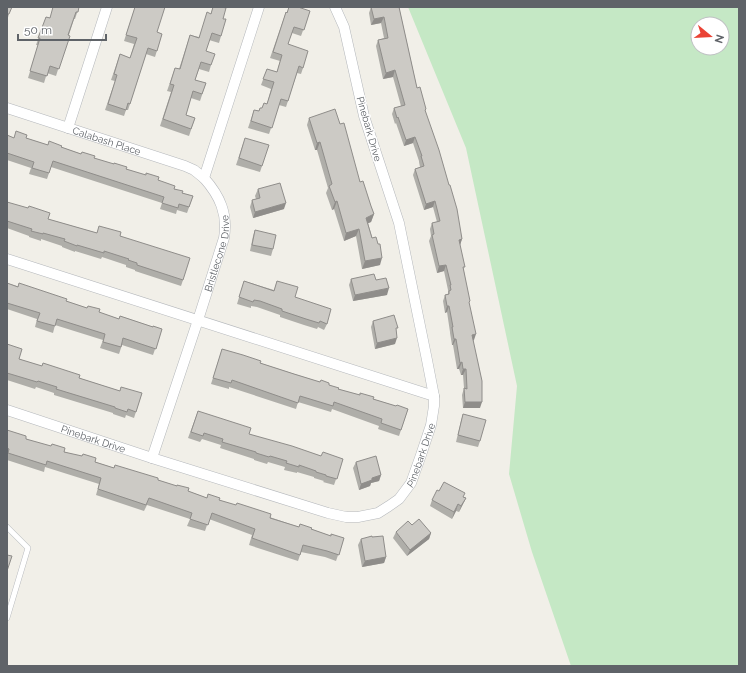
<svg xmlns="http://www.w3.org/2000/svg" width="746" height="673" viewBox="0 0 746 673" font-family="Raleway,sans-serif">
  <rect width="100%" height="100%" fill="#f1efe8"/>
  <path fill="#c5e8c5" fill-rule="evenodd" d="M408 7H739V666H571L532 552 509 474 517 386 466 148ZM698 24H722V48H698Z"/>
  <g fill="none" stroke-linecap="round" stroke-linejoin="round">
    <g stroke="#b5b8bc" stroke-width="6">
      <polyline id="service" points="7,527 28,548 7,618"/>
    </g>
    <g stroke="#b5b8bc" stroke-width="11">
      <g id="minor">
        <path id="s1" d="M7 108 185 166 194 170 204 178"/>
        <polyline points="68,128 107,7"/>
        <polyline points="7,259 434,396"/>
        <path id="s2" d="M7 410 152 458 328 513 346 517H358L378 513 389 506 399 499 411 483 421 455 431 425 434 406V396L427 360 399 223 364 116 344 27 335 7"/>
        <path id="s3" d="M152 458 198 320 224 238C228 214 220 196 204 178L259 7"/>
      </g>
    </g>
    <use href="#service" stroke="#fff" stroke-width="5"/>
    <use href="#minor" stroke="#fff" stroke-width="10"/>
  </g>
  <g fill="#afaea9">
    <polygon points="7,7 9,14 7,21"/>
    <polygon points="79,7 75,19 74,19 56,76 47,73 44,83 28,78 38,45 36,45 46,17 50,18"/>
    <polygon points="135,7 157,32 162,34 155,57 146,54 130,104 128,110 126,110 124,116 105,110 115,81 111,80 120,54 130,58 134,44 124,41"/>
    <polygon points="213,7 223,19 221,36 219,43 209,40 206,51 211,65 209,72 199,69 195,80 206,83 200,101 191,98 186,115 195,118 189,136 160,126 171,92 167,91 175,68 179,69 190,35 199,37 211,13"/>
    <polygon points="371,7 399,7 417,88 426,109 425,111 462,239 460,245 469,304 474,340 473,341 480,408 463,408 462,395 464,388 463,375 461,375 459,369 457,369 453,345 452,345 450,333 450,332 447,312 445,313 443,301 445,295 448,294 448,290 444,271 437,273 429,241 431,236 430,229 432,223 437,222 433,207 424,210 413,175 415,169 420,167 419,162 419,161 413,143 404,146 396,123 395,124 392,114 394,108 401,106 393,77 383,79 376,46 378,40 384,38 381,23 371,25 369,13"/>
    <polygon points="310,11 301,36 292,33 288,44 303,68 301,74 297,73 286,107 279,105 269,134 248,128 254,110 259,111 262,108 264,103 267,104 271,89 261,85 267,69 277,72 280,61 270,58 286,12"/>
    <polygon points="309,118 360,182 374,214 371,222 368,223 380,265 362,269 356,236 344,241 334,209 332,210 326,193 328,188 317,150 315,150 307,125"/>
    <polygon points="7,135 14,138 26,138 48,145 61,147 126,169 158,180 182,193 193,196 187,213 177,210 176,214 160,209 162,203 51,167 47,179 29,174 31,168 7,160"/>
    <polygon points="243,144 262,166 260,172 236,165"/>
    <polygon points="258,189 284,209 253,218 250,207 252,200 256,199 255,196"/>
    <polygon points="7,202 48,219 97,233 120,236 183,280 181,286 135,271 135,270 126,267 126,265 102,257 101,259 75,251 75,252 62,247 62,246 41,239 41,241 29,237 29,236 7,228"/>
    <polygon points="255,230 273,249 271,256 250,251 253,236"/>
    <polygon points="351,279 376,280 387,295 353,301 349,285"/>
    <polygon points="244,281 274,290 277,281 295,297 327,324 324,330 318,327 317,329 304,325 280,317 280,315 257,307 251,306 251,308 237,304"/>
    <polygon points="7,283 66,301 119,319 120,316 153,327 162,329 153,355 122,345 119,354 100,348 103,340 55,325 53,333 35,327 37,319 7,309"/>
    <polygon points="373,321 396,331 395,344 375,349 371,327"/>
    <polygon points="7,344 19,359 120,391 142,393 134,418 126,415 125,418 113,414 113,413 54,395 54,393 36,387 35,389 7,380"/>
    <polygon points="222,349 260,363 329,385 338,389 373,399 396,406 408,409 399,436 378,429 379,426 332,409 331,412 298,402 296,409 229,387 229,389 211,384"/>
    <polygon points="198,411 249,434 321,456 343,459 334,485 323,482 324,481 314,478 314,477 297,472 297,473 284,470 285,467 268,462 267,464 254,460 254,459 220,448 221,445 202,439 200,442 188,438"/>
    <polygon points="463,414 480,441 478,447 456,442 461,421"/>
    <polygon points="7,430 26,439 114,468 158,480 207,498 219,500 299,527 311,529 331,536 344,538 336,561 325,557 301,552 298,561 249,545 252,535 209,519 205,531 187,526 190,519 147,505 144,511 96,495 99,484 45,467 44,472 7,460"/>
    <polygon points="356,462 381,475 379,481 371,483 370,486 359,490 353,468"/>
    <polygon points="439,491 463,497 466,498 459,512 456,511 452,519 430,506 432,500"/>
    <polygon points="412,525 431,533 429,539 407,556 393,538 396,532"/>
    <polygon points="361,539 386,557 384,563 362,567 358,545"/>
  </g>
  <g fill="#8f8d8a">
    <polygon points="384,17 381,23 371,25 374,19"/>
    <polygon points="395,70 393,77 383,79 386,73"/>
    <polygon points="415,137 413,143 404,146 406,140"/>
    <polygon points="320,142 317,150 315,150 317,143"/>
    <polygon points="337,201 334,209 332,210 335,202"/>
    <polygon points="435,201 433,207 424,210 426,204"/>
    <polygon points="286,203 284,209 253,218 255,212"/>
    <polygon points="374,214 371,222 364,225 366,218"/>
    <polygon points="359,229 356,236 344,241 346,233"/>
    <polygon points="462,239 460,245 459,240"/>
    <polygon points="382,258 380,265 362,269 365,261"/>
    <polygon points="446,265 444,271 437,273 439,266"/>
    <polygon points="389,288 387,295 353,301 355,295"/>
    <polygon points="447,306 449,306 447,312 445,313"/>
    <polygon points="476,334 474,340 470,341 472,335"/>
    <polygon points="397,338 395,344 375,349 377,343"/>
    <polygon points="454,339 456,339 453,345 452,345"/>
    <polygon points="462,362 459,369 457,369 460,363"/>
    <polygon points="463,369 466,369 463,375 461,375"/>
    <polygon points="465,402 482,402 480,408 463,408"/>
    <polygon points="381,475 379,481 371,483 370,486 359,490 361,484 372,478"/>
    <polygon points="466,498 459,512 461,506"/>
    <polygon points="458,504 456,511 452,519 454,512"/>
    <polygon points="431,533 429,539 407,556 410,550"/>
    <polygon points="386,557 384,563 362,567 365,561"/>
  </g>
  <g fill="#cccac5" stroke="#8f8d8a">
    <polygon points="7,7 12,7 9,14 7,14"/>
    <polygon points="53,7 79,7 78,12 76,12 68,35 70,36 59,69 50,66 47,76 30,71 40,38 38,38 46,17 50,18"/>
    <polygon points="135,7 165,7 157,32 162,34 157,51 148,48 130,104 128,103 126,110 108,104 117,75 114,74 120,54 130,58 137,38 126,35"/>
    <polygon points="213,7 222,7 226,8 223,19 226,19 221,36 212,33 206,51 215,54 211,65 201,62 195,80 206,83 202,94 193,91 186,115 195,118 191,129 163,119 174,85 170,84 175,68 180,69 190,35 199,38 207,12 211,14"/>
    <polygon points="289,7 298,7 310,11 304,30 294,27 288,44 308,51 303,68 299,66 288,101 281,99 272,128 251,121 254,110 259,111 260,108 262,108 264,103 267,104 274,82 263,79 267,69 277,72 282,55 273,52 286,12 287,13"/>
    <polygon points="371,7 399,7 417,88 420,87 426,109 425,110 439,150 449,185 450,185 457,209 462,239 459,240 465,267 463,267 470,301 469,302 476,334 472,335 482,381 482,402 465,402 464,388 467,389 466,369 463,369 462,362 460,363 456,339 454,339 452,327 453,327 449,306 447,306 445,295 449,294 449,291 451,290 450,285 451,285 446,265 439,266 432,235 434,234 432,223 440,221 435,201 426,204 415,169 424,166 421,156 422,156 415,137 406,140 398,117 397,118 394,108 405,105 395,70 386,73 378,40 388,38 384,17 374,19"/>
    <polygon points="335,109 340,124 344,123 360,182 363,181 371,206 374,214 366,218 372,238 376,237 378,244 380,244 382,258 365,261 359,229 346,233 337,201 335,202 329,186 332,184 320,142 317,143 309,118"/>
    <polygon points="16,131 27,135 26,138 48,145 49,141 62,146 61,147 81,154 82,152 95,156 94,158 114,164 114,163 127,167 126,169 146,175 146,173 159,177 158,180 175,186 174,189 183,191 182,193 193,196 189,207 179,204 178,208 162,203 164,197 53,161 49,173 32,168 34,162 7,153 7,135 14,138"/>
    <polygon points="245,138 269,145 262,166 239,158"/>
    <polygon points="280,183 286,203 255,212 252,200 260,198 258,189"/>
    <polygon points="7,202 28,208 29,206 50,213 48,219 97,233 99,226 121,232 120,236 190,258 183,280 137,265 137,263 128,260 129,259 104,251 104,253 77,245 77,246 64,241 65,239 43,233 43,234 31,231 32,229 7,221"/>
    <polygon points="255,230 276,235 273,249 252,245"/>
    <polygon points="374,274 376,280 386,278 389,288 355,295 351,279"/>
    <polygon points="244,281 274,291 277,281 298,287 295,297 331,309 327,324 320,321 319,323 306,319 282,311 282,309 260,301 254,300 253,302 239,297"/>
    <polygon points="7,283 18,287 19,283 67,299 66,301 87,308 88,306 100,309 99,312 119,319 120,316 153,327 153,326 162,329 156,349 123,338 121,347 103,342 105,334 57,319 55,326 37,321 40,313 7,303"/>
    <polygon points="394,315 398,328 396,328 397,338 377,343 373,321"/>
    <polygon points="7,344 22,349 19,359 42,366 43,363 80,375 79,378 120,391 121,387 142,393 136,412 128,409 127,412 115,408 115,407 56,389 57,387 38,381 37,382 7,373"/>
    <polygon points="222,349 243,355 261,361 260,363 294,374 320,382 321,380 329,383 329,385 339,388 338,389 360,395 360,393 374,397 373,399 396,406 397,405 408,409 401,430 381,423 382,419 334,402 333,406 300,396 298,403 232,380 231,383 213,378"/>
    <polygon points="198,411 251,428 249,434 292,446 321,456 323,452 343,459 337,479 326,476 326,475 316,472 316,471 299,465 299,467 286,463 287,461 270,456 269,457 256,453 256,452 222,442 223,439 204,433 203,436 191,432"/>
    <polygon points="463,414 486,420 480,441 458,435"/>
    <polygon points="7,430 26,436 26,439 51,446 52,444 65,448 64,452 82,456 83,454 96,458 95,462 114,468 115,465 158,478 158,480 177,486 177,485 189,488 188,491 207,498 208,494 220,498 219,500 236,505 237,503 271,514 270,518 299,527 300,524 312,528 311,529 331,536 331,534 344,538 339,555 327,551 303,545 300,555 252,538 255,529 212,513 208,525 190,519 192,513 149,498 146,505 98,489 101,478 47,461 46,465 8,453 9,449 7,448"/>
    <polygon points="376,456 381,475 372,478 372,480 361,484 356,462"/>
    <polygon points="444,482 465,493 463,497 466,498 461,506 458,504 454,512 432,500 437,490 439,491"/>
    <polygon points="419,519 431,533 410,550 396,532 408,521 412,525"/>
    <polygon points="372,536 372,537 383,536 386,557 365,561 361,539"/>
    <polygon points="7,555 12,556 7,571"/>
  </g>
  <g text-anchor="middle" dominant-baseline="central" stroke-width="3" stroke-linejoin="round" paint-order="stroke">
    <g font-size="10" fill="#5f6368" stroke="#fff">
      <text transform="translate(369 129) rotate(74)">Pinebark Drive</text>
      <text stroke="none"><textPath href="#s1" startOffset="105">Calabash Place</textPath></text>
      <text stroke="none"><textPath href="#s3" startOffset="215">Bristlecone Drive</textPath></text>
      <text stroke="none"><textPath href="#s2" startOffset="91">Pinebark Drive</textPath></text>
      <text stroke="none"><textPath href="#s2" startOffset="463">Pinebark Drive</textPath></text>
    </g>
  </g>
  <rect width="746" height="673" fill="none" stroke="#5f6368" stroke-width="16"/>
  <g transform="translate(710 36) rotate(108)"><circle r="19" fill="#ffffff" stroke="#bfc1c3"/>
  <path d="M0-3L7 15L0 10L-7 15Z" fill="#ea4335"/>
  <text y="-6" font-size="11" font-weight="bold" text-anchor="middle" fill="#5f6368">N</text>
  </g>
  <path d="M18 34v6h88v-6" fill="none" stroke="#5f6368" stroke-width="2"/>
  <text x="24" y="34" font-size="12" fill="#5f6368" stroke="#ffffff" stroke-width="3" paint-order="stroke">50 m</text>
</svg>
